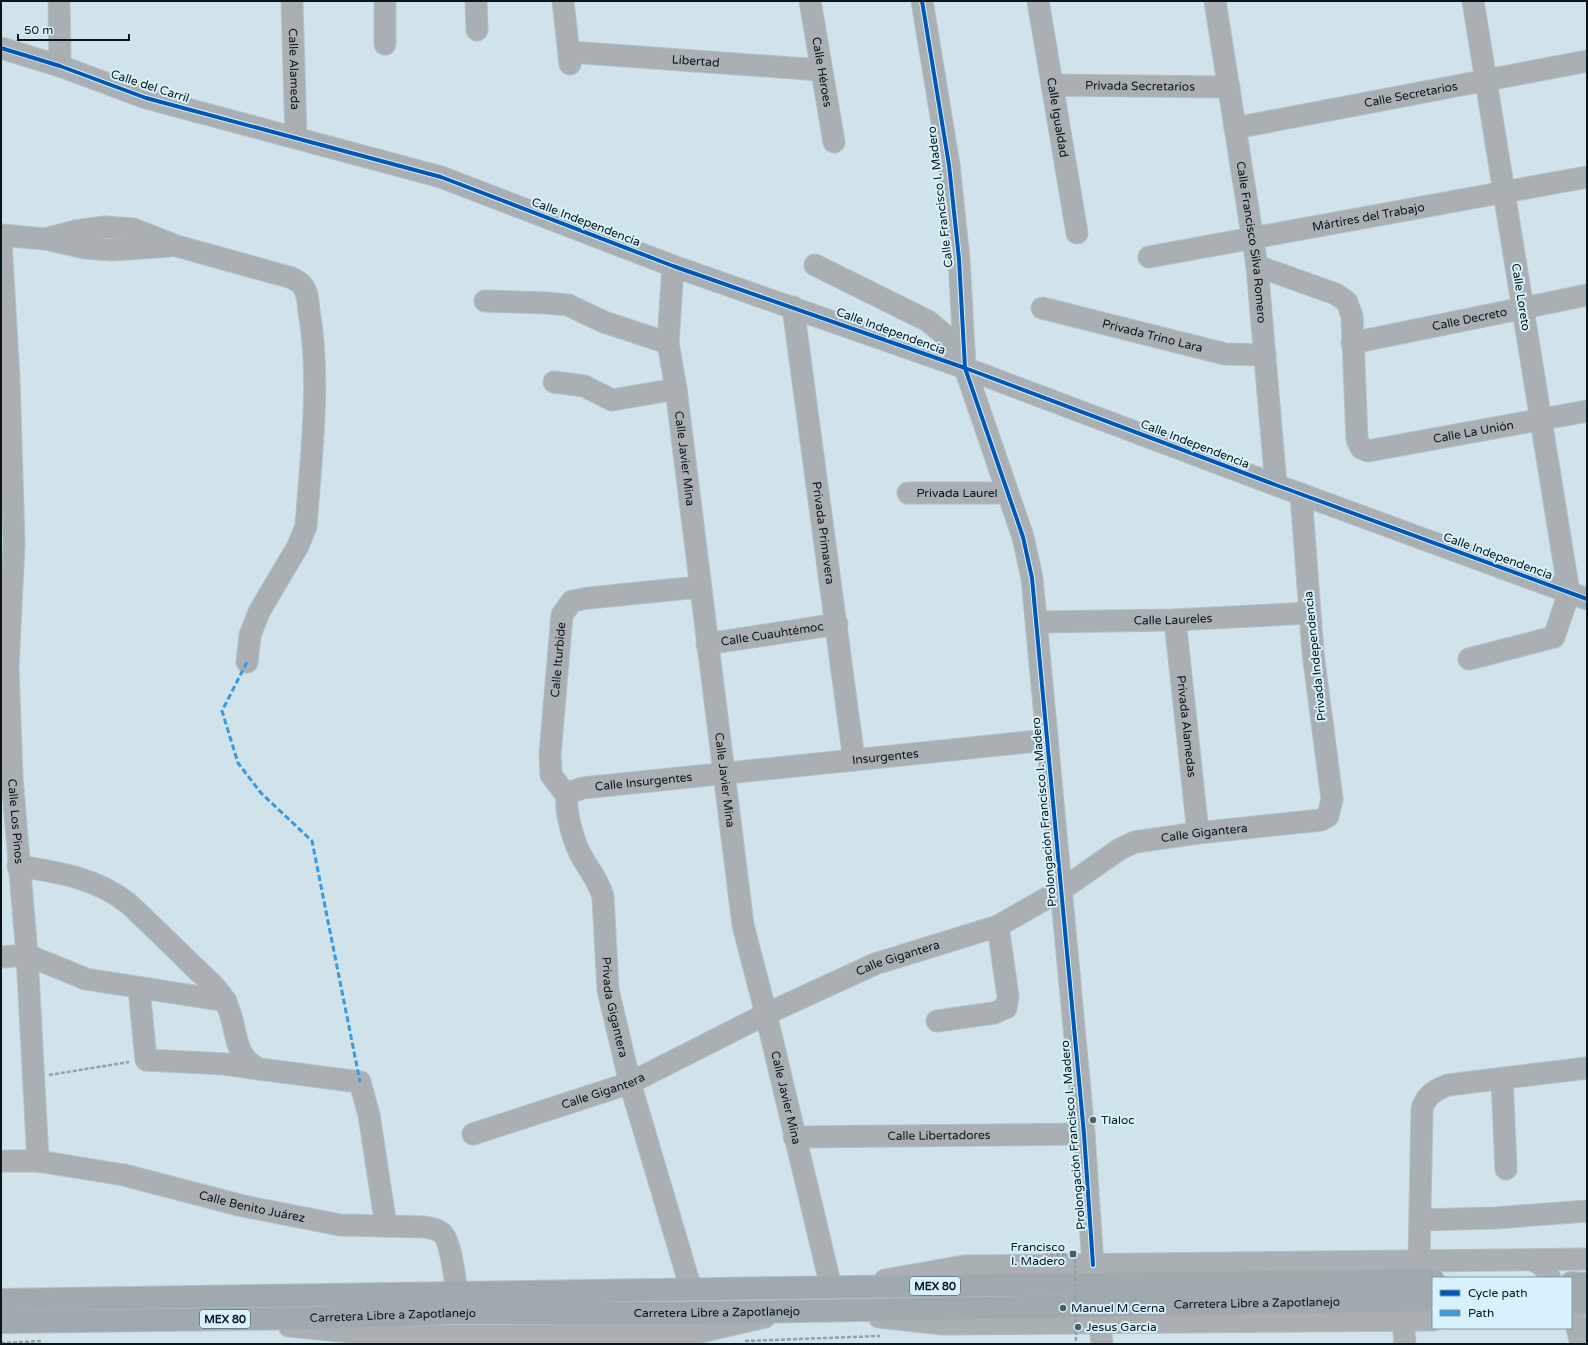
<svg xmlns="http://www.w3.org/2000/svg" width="1588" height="1345" viewBox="0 0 1588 1345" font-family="'Varela Round',sans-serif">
  <rect width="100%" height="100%" fill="#d0e2ea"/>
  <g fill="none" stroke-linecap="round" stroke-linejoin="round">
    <g stroke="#b2c0c6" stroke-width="23">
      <g id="minor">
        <polyline points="59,1 60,66"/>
        <path id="s1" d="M292 1 296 138"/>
        <polyline points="476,1 477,30"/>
        <polyline points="563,1 570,64"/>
        <path id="s2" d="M810 1 834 142"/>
        <polyline points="922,1 949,165 959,259 965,368 1023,537 1032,578 1084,1134 1093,1265"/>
        <path id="s3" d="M1038 1 1077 233"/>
        <path id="s4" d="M1215 1 1257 266 1276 485"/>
        <polyline points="385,44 385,1"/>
        <polyline points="1,48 60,66 146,98 441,177 673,266 965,368 1276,485 1587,599"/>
        <path id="s5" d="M570 52 821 70"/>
        <path id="s6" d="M1052 85 1229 87"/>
        <path id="s7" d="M1235 128 1587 61"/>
        <path d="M1 235 45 239 75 231 105 227 133 229 177 246 292 278C295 280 300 282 302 285 308 292 308 302 309 311 321 379 311 457 306 526L298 546 259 612 250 635 247 662"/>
        <polyline points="46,239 85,248 112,250 170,246"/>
        <path id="s8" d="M1 242 9 379 14 544 8 667 12 778 27 955 38 1161"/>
        <path id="s9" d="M1149 257 1587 177"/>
        <polyline points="815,265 928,321 964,351"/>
        <path id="s10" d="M673 266 668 343 676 389 743 925 766 1014 831 1287"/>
        <path id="s11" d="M1257 266 1336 294 1347 302 1352 316 1357 439 1361 448 1368 451 1587 411"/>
        <polyline points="485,301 547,303 568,305 604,322 668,343"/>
        <path id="s12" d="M793 307 854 760"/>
        <path id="s13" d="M1042 308 1225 354 1265 355"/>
        <path id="s14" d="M1352 343 1587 295"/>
        <polyline points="554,382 584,386 612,400 676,389"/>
        <path id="s15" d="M908 493H1007"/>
        <path id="s16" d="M1175 620 1198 833"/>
        <path id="s17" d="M1037 622 1175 620 1309 613"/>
        <path id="s18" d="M707 644 837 624"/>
        <polyline points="1469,659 1554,637 1569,593 1473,1"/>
        <path id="s19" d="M567 796C565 813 574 844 583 859 591 872 599 882 603 897L608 990 630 1083 691 1289"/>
        <path id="s20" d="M567 796 574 791 583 788 1047 740"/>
        <path id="s21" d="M567 796 551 775 550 754 562 615 572 601 589 598 699 587"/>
        <path d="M18 866C58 872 97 878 129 904 149 923 170 943 190 963 202 975 217 986 225 1001 239 1025 230 1055 259 1069L360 1082 369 1115 386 1226"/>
        <polyline points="1,957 27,955 86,979 226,1001"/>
        <polyline points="139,988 146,1060 225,1064 259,1069"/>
        <polyline points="937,1021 994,1013 1006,1008 1008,997 998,926"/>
        <polyline points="1502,1078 1506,1169"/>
        <path id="s22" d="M473 1134 630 1083 766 1014 875 964 998 926 1061 890 1120 849 1135 842 1198 833 1321 820 1328 816 1332 799 1313 653 1301 494"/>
        <path id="s23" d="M794 1137 1084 1134"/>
        <path id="s24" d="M1 1161H38L124 1175 243 1206 340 1225 424 1227C430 1228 437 1229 442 1233 451 1241 455 1281 457 1293"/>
        <polyline points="1420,1220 1495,1218 1587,1211"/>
        <polyline points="1533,1260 1543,1266 1550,1278"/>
        <path d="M1419 1261 1422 1109C1426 1095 1435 1090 1448 1085L1587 1068"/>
        <polyline points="885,1280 964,1266 1587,1259"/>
        <polyline points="879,1317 943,1324 1433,1320"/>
        <polyline points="1575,1320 1581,1344"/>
        <polyline points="1403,1321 1405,1344"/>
        <polyline points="1100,1323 1102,1344"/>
        <polyline points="289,1326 392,1336 692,1334 765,1317"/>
      </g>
    </g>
    <g stroke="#b2c0c6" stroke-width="24">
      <g id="major">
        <polyline points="1571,1283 1587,1284"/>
        <polyline points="1,1300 850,1287 1433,1280"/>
        <polyline points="1571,1302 1587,1303"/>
        <path id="s25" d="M1 1322 311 1318 449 1313H689L1433 1300"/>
      </g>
    </g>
    <g stroke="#98a0a3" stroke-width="2.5" stroke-dasharray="4 2" stroke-linecap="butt">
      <polyline points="49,1075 129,1062"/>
      <polyline points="1449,1328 1560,1328"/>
      <polyline points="745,1341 880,1336"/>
      <polyline points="1,1343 42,1341"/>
    </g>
    <use href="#minor" stroke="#a9afb2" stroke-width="21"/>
    <use href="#major" stroke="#9fa9ae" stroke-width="22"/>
    <polyline stroke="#98a0a3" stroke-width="2.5" stroke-dasharray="4 2" stroke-linecap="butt" points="1044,1255 1075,1254 1076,1344 1074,1344"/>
    <polyline stroke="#3a9adf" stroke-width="3" stroke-dasharray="6 3" stroke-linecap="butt" points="247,662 222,711 238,763 261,793 312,841 360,1082"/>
    <g stroke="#d7f2fd" stroke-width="6">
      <g id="cycleway">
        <polyline points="922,1 949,165 959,259 965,368 1023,537 1032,578 1084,1134 1093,1265"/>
        <polyline points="1,48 60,66 146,98 441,177 673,266 965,368 1276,485 1587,599"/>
      </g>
    </g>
    <use href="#cycleway" stroke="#0057b8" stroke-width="4"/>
  </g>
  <g fill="#4e5d62" stroke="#d7f2fd" stroke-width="1.5">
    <circle cx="1093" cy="1120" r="4"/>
    <rect x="1069" y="1250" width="8" height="8" rx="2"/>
    <circle cx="1063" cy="1308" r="4"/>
    <circle cx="1078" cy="1327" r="4"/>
  </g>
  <g text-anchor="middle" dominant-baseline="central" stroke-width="4" stroke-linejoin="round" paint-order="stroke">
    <g fill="#d7f2fd" stroke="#46575d" stroke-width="1">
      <rect x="910" y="1277" width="50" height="18" rx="3"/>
      <rect x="200" y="1310" width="50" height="18" rx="3"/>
    </g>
    <g font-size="11" font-weight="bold" fill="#081519">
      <text x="935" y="1286">MEX 80</text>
      <text x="225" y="1319">MEX 80</text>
    </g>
    <g font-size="12" fill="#081519" stroke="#d7f2fd">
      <text stroke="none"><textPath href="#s5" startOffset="126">Libertad</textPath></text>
      <text stroke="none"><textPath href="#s1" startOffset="68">Calle Alameda</textPath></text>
      <text stroke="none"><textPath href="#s2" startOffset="72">Calle Héroes</textPath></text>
      <text transform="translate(150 86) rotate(18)">Calle del Carril</text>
      <text stroke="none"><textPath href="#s6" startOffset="88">Privada Secretarios</textPath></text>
      <text stroke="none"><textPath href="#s7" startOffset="179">Calle Secretarios</textPath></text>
      <text stroke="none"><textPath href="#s3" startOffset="118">Calle Igualdad</textPath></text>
      <text transform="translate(940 197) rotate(-97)">Calle Francisco I. Madero</text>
      <text stroke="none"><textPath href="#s9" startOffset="223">Mártires del Trabajo</textPath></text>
      <text transform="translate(586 222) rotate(21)">Calle Independencia</text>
      <text stroke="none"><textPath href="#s4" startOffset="244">Calle Francisco Silva Romero</textPath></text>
      <text transform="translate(1521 297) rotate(81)">Calle Loreto</text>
      <text stroke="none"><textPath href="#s14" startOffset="120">Calle Decreto</textPath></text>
      <text transform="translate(891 331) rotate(20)">Calle Independencia</text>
      <text stroke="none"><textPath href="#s13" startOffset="114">Privada Trino Lara</textPath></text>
      <text stroke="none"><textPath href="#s11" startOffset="360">Calle La Unión</textPath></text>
      <text transform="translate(1195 444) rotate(21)">Calle Independencia</text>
      <text stroke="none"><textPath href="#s10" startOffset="194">Calle Javier Mina</textPath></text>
      <text stroke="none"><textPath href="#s15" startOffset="49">Privada Laurel</textPath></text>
      <text stroke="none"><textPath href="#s12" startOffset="228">Privada Primavera</textPath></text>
      <text transform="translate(1498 556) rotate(20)">Calle Independencia</text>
      <text stroke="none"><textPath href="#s17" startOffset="136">Calle Laureles</textPath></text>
      <text stroke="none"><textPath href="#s18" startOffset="66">Calle Cuauhtémoc</textPath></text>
      <text transform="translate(1315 656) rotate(-96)">Privada Independencia</text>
      <text stroke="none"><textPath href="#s21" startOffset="142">Calle Iturbide</textPath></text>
      <text stroke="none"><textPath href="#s16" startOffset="107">Privada Alamedas</textPath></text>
      <text stroke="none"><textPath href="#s20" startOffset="322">Insurgentes</textPath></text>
      <text stroke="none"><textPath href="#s10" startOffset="518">Calle Javier Mina</textPath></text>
      <text stroke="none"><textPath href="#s20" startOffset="79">Calle Insurgentes</textPath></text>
      <text transform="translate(1044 812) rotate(-95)">Prolongación Francisco I. Madero</text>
      <text stroke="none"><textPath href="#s8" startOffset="580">Calle Los Pinos</textPath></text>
      <text stroke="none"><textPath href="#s22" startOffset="797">Calle Gigantera</textPath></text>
      <text stroke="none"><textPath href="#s22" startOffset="461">Calle Gigantera</textPath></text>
      <text stroke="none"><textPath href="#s19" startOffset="220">Privada Gigantera</textPath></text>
      <text stroke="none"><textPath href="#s22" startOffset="137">Calle Gigantera</textPath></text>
      <text stroke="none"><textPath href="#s10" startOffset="842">Calle Javier Mina</textPath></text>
      <text stroke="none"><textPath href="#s23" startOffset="145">Calle Libertadores</textPath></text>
      <text transform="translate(1073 1135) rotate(-95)">Prolongación Francisco I. Madero</text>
      <text stroke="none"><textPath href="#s24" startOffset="256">Calle Benito Juárez</textPath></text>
      <text stroke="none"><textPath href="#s25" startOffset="1256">Carretera Libre a Zapotlanejo</textPath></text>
      <text stroke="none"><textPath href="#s25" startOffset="716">Carretera Libre a Zapotlanejo</textPath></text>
      <text stroke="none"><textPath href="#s25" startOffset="392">Carretera Libre a Zapotlanejo</textPath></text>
    </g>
    <g font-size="12" fill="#081519" stroke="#d7f2fd" text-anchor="start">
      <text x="1101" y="1120">Tlaloc</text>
      <text x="1065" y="1247" text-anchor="end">Francisco<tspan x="1065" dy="14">I. Madero</tspan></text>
      <text x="1071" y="1308">Manuel M Cerna</text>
      <text x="1086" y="1327">Jesus Garcia</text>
    </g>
  </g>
  <rect width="1588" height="1345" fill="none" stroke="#081519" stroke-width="4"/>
  <rect x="1432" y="1277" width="140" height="52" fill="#d7f2fd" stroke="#849aa2"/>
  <rect x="1440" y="1290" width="20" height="6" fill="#0057b8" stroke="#849aa2"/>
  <text x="1468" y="1297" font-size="12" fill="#081519">Cycle path</text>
  <rect x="1440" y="1310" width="20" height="6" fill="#3a9adf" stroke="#849aa2"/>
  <text x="1468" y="1317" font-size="12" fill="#081519">Path</text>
  <path d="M18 34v6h111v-6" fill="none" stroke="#081519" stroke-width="2"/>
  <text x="24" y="34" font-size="12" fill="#081519" stroke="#d7f2fd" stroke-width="3" paint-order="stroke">50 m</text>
</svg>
